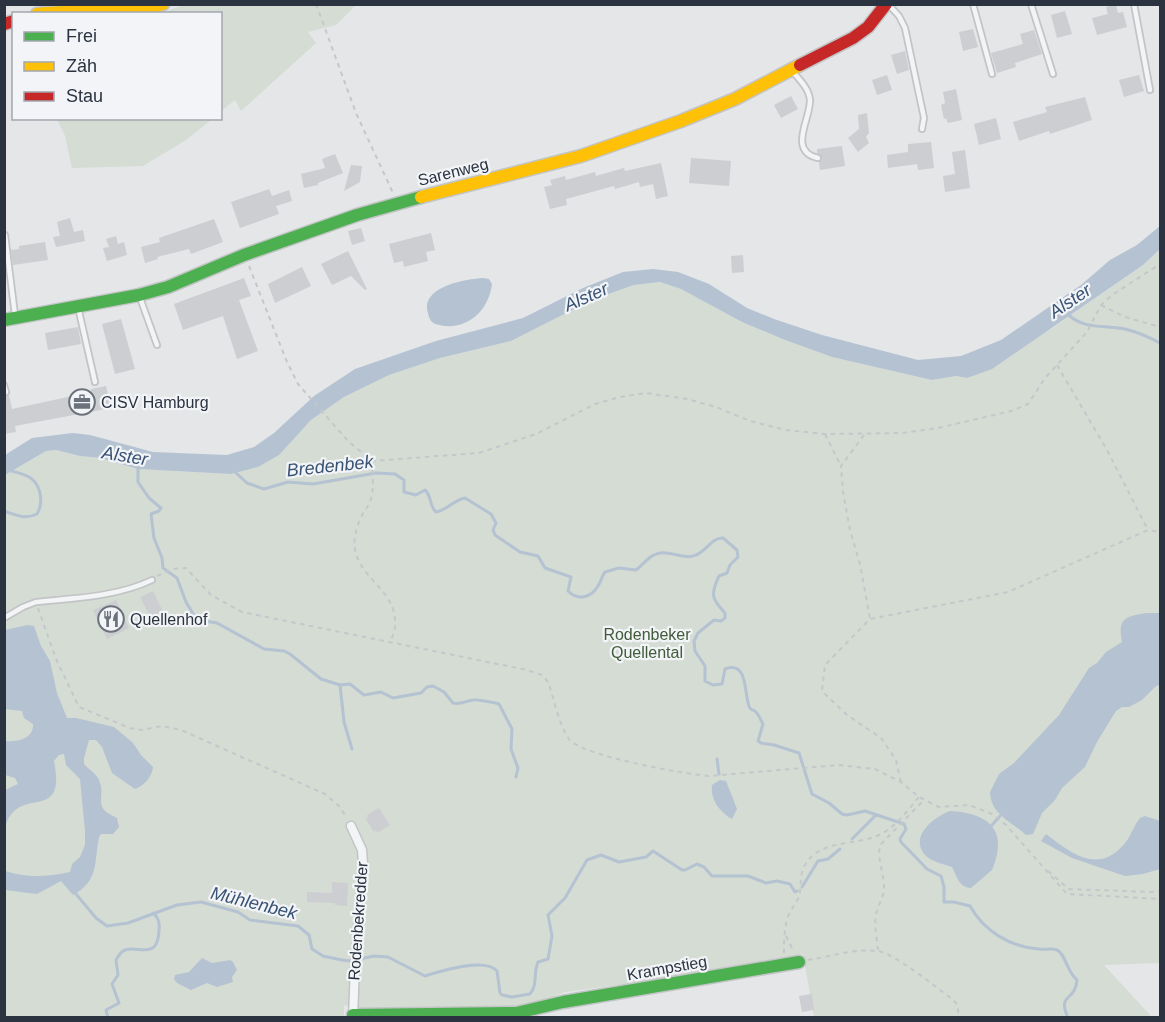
<svg xmlns="http://www.w3.org/2000/svg" width="1165" height="1022" viewBox="0 0 1165 1022" font-family="Arial,sans-serif">
  <rect width="100%" height="100%" fill="#e4e6e8"/>
  <g fill="#d5dcd4">
    <polygon points="187,4 356,4 356,5 336,25 308,32 316,43 241,111 235,100 221,111 220,14 161,13"/>
    <polygon points="57,119 212,119 186,140 143,166 72,168 65,136"/>
    <polygon points="1160,249 1160,963 1104,965 1150,1015 1149,1017 814,1017 803,954 641,982 565,992 523,1009 506,1007 358,1009 344,1005 344,1018 5,1017 5,475 46,451 56,450 80,456 101,458 138,469 231,474 258,467 295,436 311,420 344,397 389,375 440,358 511,341 594,299 634,285 660,282 681,289 742,322 785,340 832,357 932,380 956,376 967,378 1051,329 1143,265"/>
  </g>
  <g fill="#b4c2d2">
    <polygon points="1160,226 1160,249 1143,265 992,369 967,378 956,376 932,380 832,357 785,340 742,322 681,289 660,282 634,285 594,299 511,341 440,358 389,375 344,397 311,420 279,455 258,467 231,474 138,469 101,458 80,456 56,450 46,451 5,475 5,455 32,438 73,433 90,435 153,452 227,455 254,447 274,433 314,396 355,369 436,341 523,318 583,288 623,272 653,269 678,272 709,284 747,308 774,319 822,335 918,360 961,356 1001,340 1081,285 1110,260 1137,245"/>
    <path d="M483 278 489 279 492 284C489 308 471 328 445 326 441 325 435 325 432 322 429 319 428 313 427 309 425 286 466 279 483 278Z"/>
    <path d="M1147 613H1160V685L1156 686 1142 700 1129 707H1122L1116 711 1097 742 1085 767 1062 788 1055 800 1042 813 1033 834 1026 835C1011 821 991 815 990 792L999 774 1014 763 1059 715 1089 668 1097 663 1106 652 1122 642C1117 618 1126 616 1147 613Z"/>
    <path d="M28 625 34 626 41 646 50 661 57 693 67 718H76L114 727 133 743 141 755 153 767C152 777 144 786 135 789L112 773 102 747 96 740H89L84 758V764C90 771 98 774 100 783 104 792 97 803 105 811 108 814 114 816 117 818L119 827 113 834H101L99 837C94 862 99 881 73 895L61 881 37 894 5 890V871C27 878 46 877 70 872L72 864 80 857 85 845V831L80 779 66 765 64 754 59 755 54 761C67 826 17 782 5 828V790L18 784 15 778 5 775V741C17 742 34 739 33 724L24 718 22 711 5 709V630Z"/>
    <path d="M720 780 726 781 737 809 732 819C720 812 710 800 712 785Z"/>
    <path d="M950 811C989 813 1009 830 992 870L971 888C959 887 957 877 952 867 943 864 932 862 925 855 909 836 934 817 950 811Z"/>
    <path d="M1145 816 1160 821V869L1143 874 1125 876 1072 858 1041 841 1046 834C1074 856 1102 876 1128 839 1132 832 1135 824 1140 818Z"/>
    <polygon points="202,958 212,963 230,960 233,962 237,970 232,977 233,982 217,987 207,983 191,990 177,983 174,979 175,975 189,972"/>
  </g>
  <g fill="none" stroke-linecap="round" stroke-linejoin="round">
    <g stroke="#b4c2d2" stroke-width="3">
      <path d="M1067 313C1081 330 1107 325 1125 329 1137 332 1149 337 1160 343"/>
      <path d="M138 465V482L149 498 161 508 159 511 151 514 154 538 162 558 163 568 177 578 186 602 195 617 199 620 217 623 264 649 284 651 290 654 321 679 340 685 350 684 364 695 381 692 393 698 421 693 427 687 433 686 444 692 453 703C461 705 465 701 473 700 475 699 497 703 499 704L512 729 511 749 518 768 516 777"/>
      <path d="M4 469C13 472 25 473 32 479 42 488 43 504 37 514 24 520 17 515 4 511"/>
      <path d="M234 471 247 483 264 489 288 482 313 484 376 473 395 474 404 480V492L416 495 425 490C432 496 429 506 436 512 447 510 454 500 465 498L491 514 496 523 493 530 495 535 520 552 538 556 545 568 571 577 568 591C578 601 591 598 598 586 601 581 602 576 605 572L619 568 636 570C643 565 647 558 654 555 669 548 683 561 696 555 706 551 713 537 723 538L737 550 738 557 730 565 727 573 719 576C710 595 712 599 725 613V618L721 621 714 620 698 633 694 641 695 651 705 666V681L713 685 722 684 725 669C748 660 744 693 749 706 752 713 751 707 756 712 759 715 761 721 763 724L758 741 761 743 774 745 799 753 812 794 829 803 842 814 847 815 865 811 904 824 906 829 900 839 901 842 927 869 941 876 944 887V902H954L970 906C984 931 1010 947 1039 949 1045 950 1052 948 1057 950 1065 953 1067 972 1077 980 1075 1003 1057 992 1068 1018"/>
      <polyline points="4,538 4,540"/>
      <polyline points="340,685 344,722 352,749"/>
      <polyline points="717,759 719,774"/>
      <polyline points="992,825 1000,816"/>
      <polyline points="852,839 876,815"/>
      <polyline points="802,887 818,861 828,859 840,849"/>
      <path d="M76 894 96 918 107 926 128 923 177 905 201 902 238 912 250 920 298 926 309 935 312 949 323 956 342 960 350 961 374 956 388 957 425 976C441 971 485 957 497 971L500 993 502 995 512 997 530 994C538 985 533 973 538 962L548 959 552 936 548 915 565 898 587 860 601 855 619 862 646 857 653 851 682 870H685L697 864 704 867 712 876H748L766 883 777 881 790 884 795 892 797 891"/>
      <path d="M108 1018 106 1010 119 1003 112 984 118 975 116 960C119 955 120 952 125 950 139 945 158 961 159 930 160 922 158 917 153 913"/>
    </g>
  </g>
  <g fill="#ccced1">
    <polygon points="1116,4 1118,13 1123,12 1127,27 1097,35 1092,18 1108,14 1106,7"/>
    <polygon points="1065,11 1072,34 1057,38 1051,15"/>
    <polygon points="973,29 978,47 963,51 959,32"/>
    <polygon points="1034,30 1042,54 1015,63 1016,67 997,73 991,53 1023,44 1020,34"/>
    <polygon points="905,51 909,70 897,74 891,55"/>
    <polygon points="887,75 892,90 877,95 872,80"/>
    <polygon points="1139,75 1144,91 1124,97 1119,80"/>
    <polygon points="956,89 962,120 948,123 946,118 944,119 941,105 945,103 943,92"/>
    <polygon points="791,96 798,109 781,118 774,105"/>
    <polygon points="1085,97 1092,120 1050,134 1049,131 1019,141 1013,122 1047,112 1045,107"/>
    <polygon points="867,113 869,133 866,137 869,143 858,152 848,138 859,129 858,115"/>
    <polygon points="996,118 1001,139 979,145 974,124"/>
    <polygon points="931,142 934,168 918,170 917,164 888,168 887,155 908,152 908,144"/>
    <polygon points="842,146 845,166 820,170 819,162 822,160 822,157 817,153 817,149"/>
    <polygon points="965,150 970,188 945,192 943,176 955,174 952,152"/>
    <polygon points="335,154 343,173 318,183 318,185 304,188 301,174 325,168 322,159"/>
    <polygon points="691,158 731,161 729,186 689,183"/>
    <polygon points="661,163 668,196 656,199 653,184 640,187 639,182 615,189 614,186 566,199 567,205 550,209 544,187 552,185 550,180 565,176 566,180 595,172 596,176 624,168 625,171"/>
    <polygon points="351,165 362,166 360,182 344,191"/>
    <polygon points="269,189 272,196 289,190 292,201 276,206 279,214 240,228 231,202"/>
    <polygon points="70,218 74,232 83,230 85,241 56,247 53,237 60,236 57,222"/>
    <polygon points="214,219 223,242 191,254 189,249 157,257 158,259 145,263 141,247 160,242 159,238"/>
    <polygon points="361,228 365,241 352,245 348,231"/>
    <polygon points="431,233 435,250 426,252 428,261 404,267 403,261 394,263 389,244"/>
    <polygon points="116,236 118,244 124,242 127,255 107,261 103,248 109,247 106,239"/>
    <polygon points="45,242 48,260 13,265 11,250 19,249 19,246"/>
    <polygon points="348,251 367,289 365,290 351,276 332,285 321,264"/>
    <polygon points="743,255 744,272 732,273 731,256"/>
    <polygon points="302,267 311,286 275,303 268,284"/>
    <polygon points="244,278 251,296 239,300 258,351 237,359 223,316 183,330 174,304"/>
    <polygon points="121,319 135,369 115,374 102,324"/>
    <polygon points="78,327 81,344 48,350 45,333"/>
    <polygon points="106,386 111,408 15,426 16,432 4,434 4,396 9,395 12,409 91,392 91,389"/>
    <polygon points="153,591 164,614 152,620 140,597"/>
    <polygon points="116,600 129,628 107,639 93,610"/>
    <polygon points="379,808 390,825 377,833 376,830 374,832 366,819 368,817 367,815"/>
    <polygon points="332,882 348,883 347,906 335,905 335,903 307,902 307,892 332,893"/>
    <polygon points="812,994 814,1010 802,1012 799,996"/>
  </g>
  <g fill="none" stroke-linecap="round" stroke-linejoin="round">
    <g stroke="#c2c4c6" stroke-width="8">
      <g id="lane">
        <polyline points="888,4 899,16 905,28 924,118 922,129"/>
        <polyline points="973,4 992,74"/>
        <polyline points="1031,4 1053,74"/>
        <polyline points="1134,4 1150,90"/>
        <path d="M793 72C800 80 809 89 810 100 811 118 787 151 818 158"/>
        <polyline points="5,235 15,315"/>
        <polyline points="139,295 157,345"/>
        <polyline points="78,307 95,382"/>
        <polyline points="4,385 6,392"/>
        <path d="M4 618 23 607 36 602C75 598 116 597 152 580"/>
      </g>
    </g>
    <g stroke="#c2c4c6" stroke-width="11">
      <polyline id="street" points="351,826 362,850 363,863 355,966 353,1018"/>
    </g>
    <g stroke="#c2c4c6" stroke-width="15">
      <g id="fast">
        <polyline points="4,320 139,295 168,287 244,255 357,215 421,197"/>
        <polyline points="353,1015 516,1013 563,1002 799,962"/>
      </g>
    </g>
    <g stroke="#c2c4c6" stroke-width="15">
      <g id="slow">
        <path d="M37 14C79 8 122 17 163 4"/>
        <polyline points="421,197 581,156 681,121 735,99 800,65"/>
      </g>
    </g>
    <g stroke="#c2c4c6" stroke-width="15">
      <g id="jam">
        <polyline points="4,24 14,21"/>
        <polyline points="800,65 853,38 868,27 886,4"/>
      </g>
    </g>
    <g stroke="#c5c7ca" stroke-width="2" stroke-dasharray="4.5 4.5" stroke-linecap="butt">
      <polyline points="316,4 356,113 393,193"/>
      <polyline points="249,266 287,362 298,384 348,441 372,461 479,453 536,434 595,404 620,397 646,393 687,399 716,407 750,421 786,430 825,434 902,433 938,428 1011,411 1028,404 1045,378 1087,332 1101,305 1112,295 1160,264"/>
      <polyline points="1101,305 1125,317 1160,327"/>
      <polyline points="1057,365 1107,450 1148,530"/>
      <polyline points="825,434 841,466"/>
      <polyline points="864,435 841,466 843,492 850,530 860,564 870,619"/>
      <path d="M372 461C372 473 375 490 370 502 370 503 366 509 365 510 358 522 353 535 355 549 360 580 397 590 395 625 395 631 392 638 390 643"/>
      <path d="M157 576 172 569 186 568 211 595 242 612 527 670 542 675 548 682C554 698 559 726 569 739 582 756 684 774 709 776L839 765 875 769 901 782 919 797 939 807 969 805 992 814 1006 825 1067 894 1160 899"/>
      <polyline points="38,608 56,659 79,707 130,728 142,730 162,726 181,730 325,794 339,806 347,818"/>
      <polyline points="901,782 896,760 881,738 847,715 822,691 825,665 870,619 1008,592 1148,530 1160,532"/>
      <polyline points="1048,871 1069,889 1151,892 1160,891"/>
      <polyline points="786,936 794,952"/>
      <path d="M878 950C877 938 873 923 877 911 879 903 884 897 884 888 884 873 877 860 880 845L924 800"/>
      <path d="M784 953C784 940 784 924 790 912 793 907 797 902 799 896 802 886 799 875 805 865 819 839 856 846 879 835 895 828 908 810 919 797"/>
      <path d="M808 960C829 957 855 948 877 951 893 952 937 988 952 999L957 1004 959 1018"/>
    </g>
    <use href="#lane" stroke="#f3f4f5" stroke-width="4.5"/>
    <use href="#street" stroke="#f3f4f5" stroke-width="8"/>
    <use href="#fast" stroke="#4caf50" stroke-width="12"/>
    <use href="#slow" stroke="#ffc107" stroke-width="12"/>
    <use href="#jam" stroke="#c62828" stroke-width="12"/>
  </g>
  <defs>
    <g id="office-ring" transform="scale(1.35)"><circle r="9.5" fill="#f2f4f7" stroke="#6c727b" stroke-width="1.5"/><path d="M-6-3h4V-5.5h4V-3h4V5H-6ZM-1-4.5V-3h2v-1.5ZM-6 0V1H6V0Z" fill="#6c727b"/></g>
    <g id="restaurant-ring" transform="scale(1.35)"><circle r="9.5" fill="#f2f4f7" stroke="#6c727b" stroke-width="1.5"/><path d="M-5-6h1v4h1v-4h1v4h1v-4h1v5L-1.5 .5V6h-2V.5L-5-1ZM5-6V6H3V1.5H1.5Q1.5-4 5-6Z" fill="#6c727b"/></g>
  </defs>
  <g fill-rule="evenodd">
    <use href="#office-ring" x="82" y="402"/>
    <use href="#restaurant-ring" x="111" y="619"/>
  </g>
  <g text-anchor="middle" dominant-baseline="central" stroke-width="4.5" stroke-linejoin="round" paint-order="stroke">
    <g font-size="16" fill="#2b3341" stroke="#f2f4f7">
      <text transform="translate(453 172) rotate(-14)">Sarenweg</text>
      <text transform="translate(358 921) rotate(-86)">Rodenbekredder</text>
      <text transform="translate(667 968) rotate(-10)">Krampstieg</text>
    </g>
    <g font-size="16" fill="#2b3341" stroke="#f2f4f7" text-anchor="start">
      <text x="101" y="402">CISV Hamburg</text>
      <text x="130" y="619">Quellenhof</text>
    </g>
    <g font-size="16" fill="#405c39" stroke="#f2f4f7">
      <text x="647" y="634">Rodenbeker<tspan x="647" dy="18">Quellental</tspan></text>
    </g>
    <g font-size="18" font-style="italic" fill="#375273" stroke="#f2f4f7">
      <text transform="translate(586 297) rotate(-24)">Alster</text>
      <text transform="translate(1070 301) rotate(-34)">Alster</text>
      <text transform="translate(125 456) rotate(9)">Alster</text>
      <text transform="translate(330 466) rotate(-6)">Bredenbek</text>
      <text transform="translate(254 903) rotate(14)">Mühlenbek</text>
    </g>
  </g>
  <rect width="1165" height="1022" fill="none" stroke="#2b3341" stroke-width="12"/>
  <rect x="12" y="12" width="210" height="108" fill="#f2f4f7" stroke="#a2a7ae" stroke-width="1.5"/>
  <rect x="24" y="32" width="30" height="9" fill="#4caf50" stroke="#a2a7ae" stroke-width="1.5"/>
  <text x="66" y="42" font-size="18" fill="#2b3341">Frei</text>
  <rect x="24" y="62" width="30" height="9" fill="#ffc107" stroke="#a2a7ae" stroke-width="1.5"/>
  <text x="66" y="72" font-size="18" fill="#2b3341">Zäh</text>
  <rect x="24" y="92" width="30" height="9" fill="#c62828" stroke="#a2a7ae" stroke-width="1.5"/>
  <text x="66" y="102" font-size="18" fill="#2b3341">Stau</text>
</svg>
